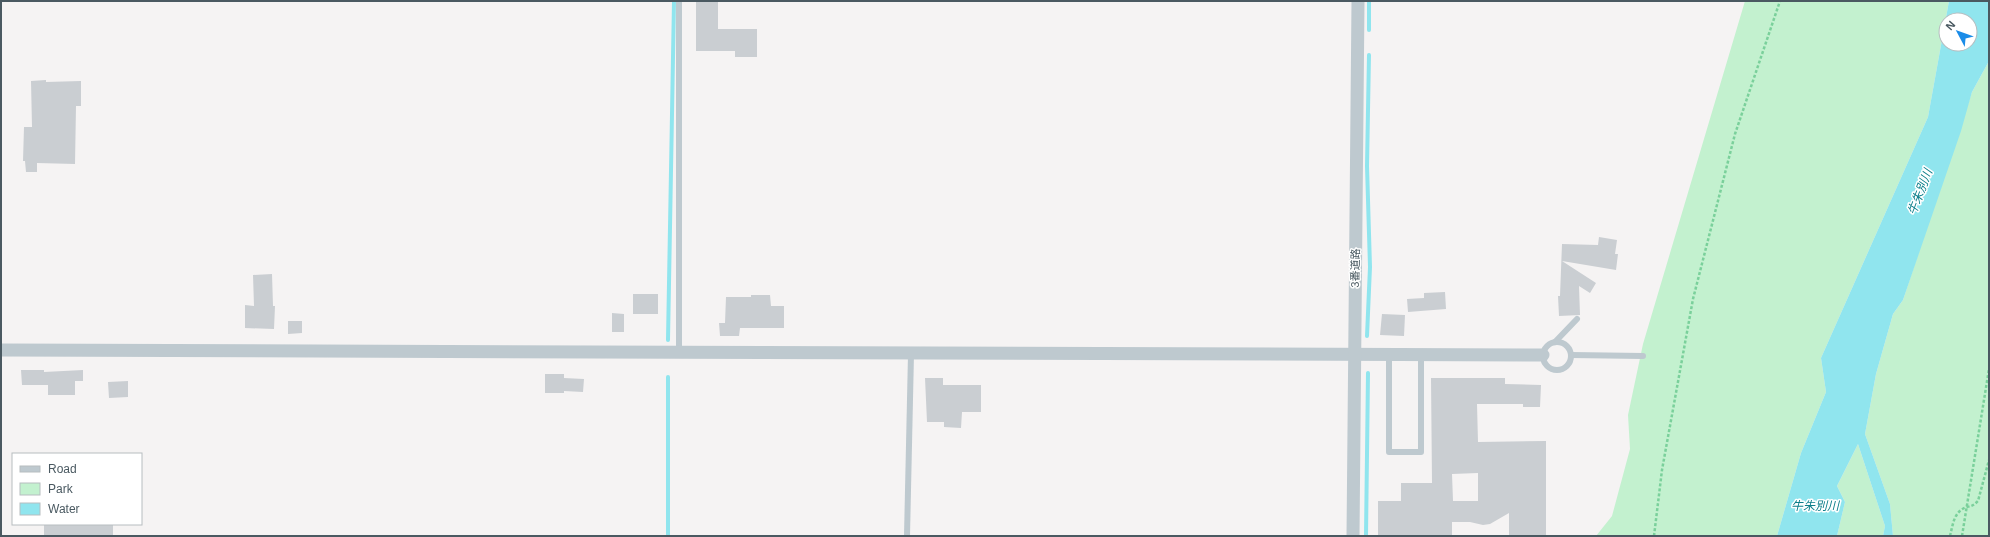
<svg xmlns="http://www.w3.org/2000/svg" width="1990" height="537" viewBox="0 0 1990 537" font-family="Helvetica,'Noto Sans JP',sans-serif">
  <rect width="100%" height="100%" fill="#f5f3f3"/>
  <g fill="#c3f1cf">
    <polygon points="1745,1 1949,1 1928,117 1821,358 1826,392 1801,453 1777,536 1596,536 1612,516 1630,449 1628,415 1643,344"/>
    <polygon points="1989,61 1989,536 1893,536 1890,504 1865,434 1876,374 1893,314 1903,300 1972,92"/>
    <polygon points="1858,444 1885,526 1883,536 1837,536 1845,502 1837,486"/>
  </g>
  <path fill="#90e5ee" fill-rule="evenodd" d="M1949 1H1989V61L1972 92 1961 131 1903 300 1893 314 1876 374 1865 434 1890 504 1893 536H1883L1885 526 1858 444 1837 486 1845 502 1837 536H1777L1801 453 1826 392 1821 358 1928 117ZM1946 20H1970V44H1946Z"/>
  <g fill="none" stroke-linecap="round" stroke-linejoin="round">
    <g stroke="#90e5ee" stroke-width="4">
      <polyline points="1369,30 1369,1"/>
      <polyline points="1367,336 1370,267 1367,166 1369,55"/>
      <polyline points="668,340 674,1"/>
      <polyline points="668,536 668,377"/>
      <polyline points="1366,536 1368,373"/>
    </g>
  </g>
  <g fill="#caced2" fill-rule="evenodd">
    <polygon points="696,2 718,2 718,29 757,29 757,57 735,57 735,51 696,51"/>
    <polygon points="46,80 46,82 81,81 81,106 76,106 75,164 37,163 37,172 26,172 25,161 23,161 24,127 32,127 31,81"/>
    <polygon points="1599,237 1617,240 1615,254 1618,254 1616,270 1562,261 1596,283 1590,293 1579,286 1580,315 1559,316 1558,296 1560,296 1562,244 1598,245"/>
    <polygon points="272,274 273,306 275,306 274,329 245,328 245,305 254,306 253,275"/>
    <polygon points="1445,292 1446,309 1408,312 1407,299 1424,298 1424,293"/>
    <rect x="633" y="294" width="25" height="20"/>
    <polygon points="751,295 770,295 771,306 784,306 784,328 740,328 739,336 720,336 719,323 725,323 726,297 751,297"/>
    <polygon points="612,313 624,314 624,332 612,332"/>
    <polygon points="1382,314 1405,315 1404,336 1380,335"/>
    <polygon points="288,321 302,321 302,333 288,334"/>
    <polygon points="21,370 44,370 44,372 83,370 83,381 75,381 75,395 48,395 48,385 22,385"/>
    <polygon points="545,374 564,374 564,378 584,379 583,392 564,391 564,393 545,393"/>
    <polygon points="925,378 943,378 943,385 981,385 981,412 962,412 961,428 944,427 944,422 927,422"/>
    <path d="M1431 378H1505V384L1541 385 1540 407H1523V404H1477L1478 442 1546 441V536H1509V513L1490 524 1483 525 1470 522H1452V536H1378V501H1401V483H1432ZM1478 473V501H1453L1452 474Z"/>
    <polygon points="128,381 128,397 109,398 108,382"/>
    <rect x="44" y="524" width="69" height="12"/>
  </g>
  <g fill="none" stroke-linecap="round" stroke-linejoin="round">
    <g stroke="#7ad09b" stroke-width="2.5" stroke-dasharray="3 2" stroke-linecap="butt">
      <polyline points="1654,536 1662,470 1693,299 1735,134 1780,1"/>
      <path d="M1950 536C1953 524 1954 511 1967 507 1972 506 1974 505 1978 501L1989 460"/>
      <polyline points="1962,536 1989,369"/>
    </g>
    <g stroke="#bec9cf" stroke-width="6">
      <circle cx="1557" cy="356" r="14"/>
      <polyline points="1555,342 1577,319"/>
      <polyline points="679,353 679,1"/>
      <polyline points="1389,355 1389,452 1421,452 1421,355"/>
      <polyline points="1571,355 1643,356"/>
      <polyline points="907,536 911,354"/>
    </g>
    <g stroke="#bec9cf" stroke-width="13">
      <polyline points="1,350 1543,355"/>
      <polyline points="1353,536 1358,1"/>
    </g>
  </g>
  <g text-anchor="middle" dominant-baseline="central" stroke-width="3" stroke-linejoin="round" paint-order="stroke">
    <g font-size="11" fill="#4a5961" stroke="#fff">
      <text transform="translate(1355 268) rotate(-89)">3番道路</text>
    </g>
    <g font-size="12" font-style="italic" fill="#0c7e8a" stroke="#fff">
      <text transform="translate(1920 192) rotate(-69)">牛朱別川</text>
      <text x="1815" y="506">牛朱別川</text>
    </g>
  </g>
  <rect width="1990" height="537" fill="none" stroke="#4a5961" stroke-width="4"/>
  <rect x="12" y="453" width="130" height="72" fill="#ffffff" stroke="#b7bdc0"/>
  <rect x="20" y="466" width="20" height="6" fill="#bec9cf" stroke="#b7bdc0"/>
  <text x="48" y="473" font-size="12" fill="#4a5961">Road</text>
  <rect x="20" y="483" width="20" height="12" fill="#c3f1cf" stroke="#b7bdc0"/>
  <text x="48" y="493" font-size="12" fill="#4a5961">Park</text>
  <rect x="20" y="503" width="20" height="12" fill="#90e5ee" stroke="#b7bdc0"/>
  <text x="48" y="513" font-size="12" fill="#4a5961">Water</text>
  <g transform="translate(1958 32) rotate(311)"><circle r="19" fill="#ffffff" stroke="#b7bdc0"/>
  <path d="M0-3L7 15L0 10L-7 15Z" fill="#1a8ce8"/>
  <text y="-6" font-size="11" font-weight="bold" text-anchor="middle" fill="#4a5961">N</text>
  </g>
</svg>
